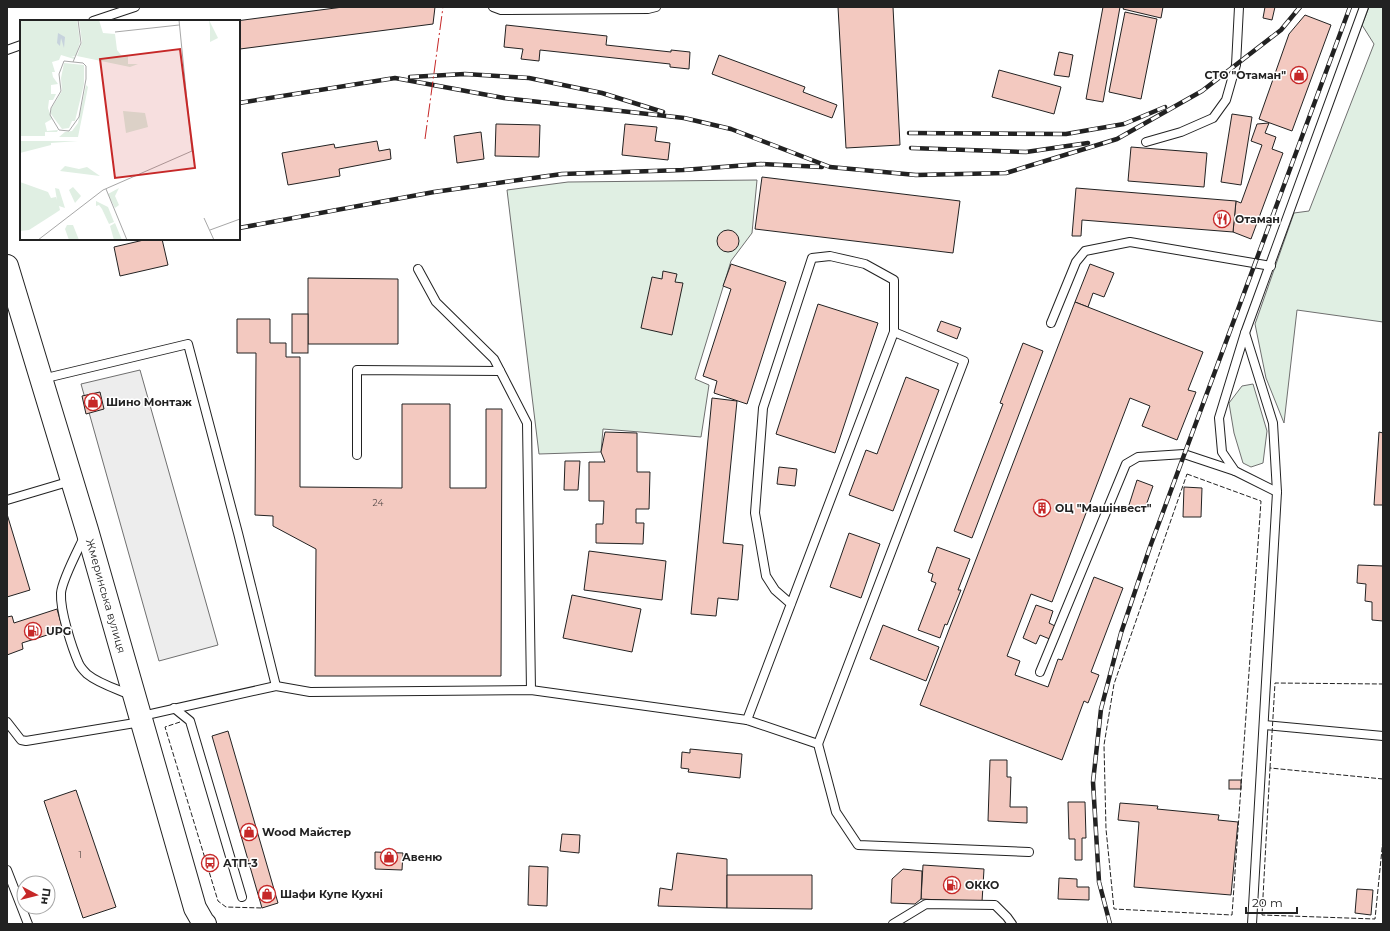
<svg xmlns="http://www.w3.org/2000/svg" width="1390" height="931" viewBox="0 0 1390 931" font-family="Montserrat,sans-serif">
  <rect width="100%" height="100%" fill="#fff"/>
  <g fill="#e0efe3" stroke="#6f6f6f">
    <polygon points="1369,7 1383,7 1383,322 1297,310 1284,423 1266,378 1255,324 1294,213 1309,211 1374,44 1362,25"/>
    <polygon points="757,180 752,233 731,261 695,379 709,385 701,437 603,429 601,452 539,454 507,190 568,182"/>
    <polygon points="1253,384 1267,431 1263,463 1251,467 1243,463 1234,433 1229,403 1242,386"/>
  </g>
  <polygon fill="#ededed" stroke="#6f6f6f" points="140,370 218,645 159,661 81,384"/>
  <g fill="#f3c9c0" stroke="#222">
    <polygon points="343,7 435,7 433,24 240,49 239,21 236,21"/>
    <polygon points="838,7 893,7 900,145 846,148"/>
    <polygon points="1103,7 1120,7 1103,102 1086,99"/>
    <polygon points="1124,7 1163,7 1161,18 1123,9"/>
    <polygon points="1265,7 1275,7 1272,20 1263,18"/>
    <polygon points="1125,12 1157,19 1141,99 1109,92"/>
    <polygon points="1305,15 1331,25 1292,131 1259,119 1289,34"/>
    <polygon points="506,25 607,36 606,45 671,52 671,50 690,52 689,69 670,67 670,64 540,50 539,61 521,59 523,49 504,47"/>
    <polygon points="1059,52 1073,55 1069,77 1054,75"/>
    <polygon points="719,55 805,87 803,92 837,105 832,118 712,74"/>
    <polygon points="999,70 1061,87 1054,114 992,97"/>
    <polygon points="1232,114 1252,117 1241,185 1221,182"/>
    <polygon points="1269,123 1265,133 1276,137 1272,149 1283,153 1251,239 1233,232 1236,201 1241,203 1262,145 1251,141 1257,124"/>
    <polygon points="496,124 540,125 539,157 495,156"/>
    <polygon points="625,124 657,127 655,141 670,143 668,160 622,155"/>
    <polygon points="481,132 484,159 457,163 454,136"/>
    <polygon points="377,141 379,151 390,149 391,159 339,169 340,176 288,185 282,153 334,144 335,148"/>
    <polygon points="1131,147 1207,153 1204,187 1128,181"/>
    <polygon points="762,177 960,201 953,253 755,229"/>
    <polygon points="1076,188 1236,201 1233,232 1082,220 1081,236 1072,236"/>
    <circle cx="728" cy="241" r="11"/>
    <polygon points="148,239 162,239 168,265 120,276 114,247"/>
    <polygon points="731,264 786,282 747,404 714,393 717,381 703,376 731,289 723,286"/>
    <polygon points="1090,264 1114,273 1104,297 1093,293 1088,307 1075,302"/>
    <polygon points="663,271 677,274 675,282 683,283 672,335 641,328 652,277 662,279"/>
    <polygon points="308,278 398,279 398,344 308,344"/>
    <polygon points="1075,302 1203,352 1188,390 1196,392 1177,440 1142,426 1150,406 1130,398 1052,602 1031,594 1007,656 1020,661 1015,675 1048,687 1058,659 1062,660 1094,577 1123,588 1091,672 1099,675 1088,703 1084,701 1062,760 920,705"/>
    <polygon points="818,304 878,323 835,453 776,434"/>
    <rect x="292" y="314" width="16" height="39"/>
    <polygon points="237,319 270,319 270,343 286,343 286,357 300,357 300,487 402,488 402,404 450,404 450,488 486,488 486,409 502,409 501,676 315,676 316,549 273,526 273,516 255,515 256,353 237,353"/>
    <polygon points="941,321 961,328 957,339 937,331"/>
    <polygon points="1023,343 1043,351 972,538 954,531 1003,404 1000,403"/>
    <polygon points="906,377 939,390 893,511 849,495 866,450 877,454"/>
    <polygon points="100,392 104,409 86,414 82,396"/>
    <polygon points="712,398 737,401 723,543 743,545 738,600 718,598 716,616 691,614"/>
    <polygon points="605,432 637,433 637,472 650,472 649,509 636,509 636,523 644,523 643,544 596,543 596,524 603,524 604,501 589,501 589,462 605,462 601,452"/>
    <polygon points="1379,432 1383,433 1383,505 1374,505"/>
    <polygon points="565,461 580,461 578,490 564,490"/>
    <polygon points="779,467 797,469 795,486 777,484"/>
    <polygon points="1137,480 1153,486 1144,511 1129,505"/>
    <polygon points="1184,487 1202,488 1201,517 1183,517"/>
    <polygon points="7,514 30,590 7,597"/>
    <polygon points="849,533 880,544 861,598 830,587"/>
    <polygon points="937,547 970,559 958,590 961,590 947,625 945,624 940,638 918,630 936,583 931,581 933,574 928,572"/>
    <polygon points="589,551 666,561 662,600 584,590"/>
    <polygon points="1358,565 1383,566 1383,621 1372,620 1372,602 1365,601 1366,584 1357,583"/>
    <polygon points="572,595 641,609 632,652 563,638"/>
    <polygon points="1036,605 1053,611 1049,623 1057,627 1052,640 1040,635 1036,644 1023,638"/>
    <polygon points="57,609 63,630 22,643 23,649 7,655 7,617 12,616 14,623"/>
    <polygon points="883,625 939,647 926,681 870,659"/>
    <polygon points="228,731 278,903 262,908 212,736"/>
    <polygon points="690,749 742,754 740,778 688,772 689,769 681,768 682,752 690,753"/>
    <polygon points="990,760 1007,760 1007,777 1011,777 1010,807 1027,807 1027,823 988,821"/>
    <rect x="1229" y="780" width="12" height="9"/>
    <polygon points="76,790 116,907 83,918 44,801"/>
    <polygon points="1068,802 1085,802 1086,838 1082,838 1082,860 1075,860 1075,839 1069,839"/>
    <polygon points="1120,803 1158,806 1157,809 1219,815 1218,820 1238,822 1231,895 1134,887 1139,822 1118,820"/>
    <polygon points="562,834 580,835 579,853 560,851"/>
    <polygon points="375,852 403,853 402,870 375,869"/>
    <polygon points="677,853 727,859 727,908 658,906 660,888 672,890"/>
    <polygon points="923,865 984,869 982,902 921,899"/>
    <polygon points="529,866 548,867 547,906 528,905"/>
    <polygon points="903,869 922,871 921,899 915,904 891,903 892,879"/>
    <polygon points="727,875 812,875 812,909 727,908"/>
    <polygon points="1059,878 1077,879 1077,887 1089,887 1089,900 1058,899"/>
    <polygon points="1357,889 1373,890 1371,915 1355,913"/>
  </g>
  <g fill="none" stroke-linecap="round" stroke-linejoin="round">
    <g stroke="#222" stroke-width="10">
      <g id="service">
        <polyline points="493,7 501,10 648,9 656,7"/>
        <polyline points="93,21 135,7"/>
        <polyline points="7,50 21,45"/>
        <polyline points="1146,142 1181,132 1213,118 1226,100 1236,65 1239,7"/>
        <polyline points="418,269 436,302 494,359 527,423 531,690"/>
        <polyline points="1051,323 1076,262 1085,251 1130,242 1271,266"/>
        <polyline points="1245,333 1273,423 1277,492 1252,924"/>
        <polyline points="42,379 188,344 238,533 276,686"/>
        <polyline points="357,455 357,370 500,371"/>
        <polyline points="1277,492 1235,471 1222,452 1219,418 1245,333 1364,7"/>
        <polyline points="7,500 71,481"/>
        <path d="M84 537C78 550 62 580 61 593 60 611 72 648 79 664 81 668 84 671 87 674 99 684 117 689 131 695"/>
        <polyline points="1040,672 1126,464 1138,457 1184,454 1235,471"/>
        <polyline points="174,708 190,721 242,897"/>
        <polyline points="142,716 276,686 310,692 531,690 747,720 818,744 836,812 858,845 1029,852"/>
        <polyline points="747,720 894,332 894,280 865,264 830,256 812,258 763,408 755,513 766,576 775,590 791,604"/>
        <polyline points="7,722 21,740 26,741 141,722"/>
        <polyline points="1265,725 1383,736"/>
        <polyline points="818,744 964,361 894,332"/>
        <polyline points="7,870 28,924"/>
        <polyline points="893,924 926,904 995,905 1007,917 1012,924"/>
      </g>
    </g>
    <g stroke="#222" stroke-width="24">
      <polyline id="secondary" points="7,266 87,530 195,908 203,922 205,924"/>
    </g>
    <use href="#service" stroke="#fff" stroke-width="8"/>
    <use href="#secondary" stroke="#fff" stroke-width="22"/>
    <g stroke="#222" stroke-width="4.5">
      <g id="rail">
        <polyline points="410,77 465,74 529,78 602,93 663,112"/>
        <polyline points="239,103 395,78 504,98 684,118 731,129 830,167 916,175 1006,173 1117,139 1202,91 1281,30 1300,7"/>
        <polyline points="909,133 1066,134 1124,124 1165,107"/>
        <polyline points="911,148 1026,152 1088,143"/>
        <polyline points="239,228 434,192 562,174 683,170 761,164 822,167"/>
        <polyline points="1110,924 1099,882 1093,782 1101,709 1121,633 1150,547 1350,7"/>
      </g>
    </g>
    <use href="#rail" stroke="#fff" stroke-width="3" stroke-dasharray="9" stroke-linecap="butt"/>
    <g stroke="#222" stroke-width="1" stroke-dasharray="5 2" stroke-linecap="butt">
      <polygon points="1187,474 1261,501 1232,915 1114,909 1106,829 1104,745 1114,684"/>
      <polyline points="180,722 165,727 218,901 226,907 262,908"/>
      <polyline points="1270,768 1275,683 1383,684"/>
      <polyline points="1383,779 1270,768 1262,915 1375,919 1383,839"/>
    </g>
    <polyline stroke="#c62828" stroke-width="1" stroke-dasharray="14 3 2 3" stroke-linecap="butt" points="425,139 443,7"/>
  </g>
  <defs>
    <g id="shop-ring" transform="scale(0.9)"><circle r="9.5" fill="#fff" stroke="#c62828" stroke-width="1.5"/><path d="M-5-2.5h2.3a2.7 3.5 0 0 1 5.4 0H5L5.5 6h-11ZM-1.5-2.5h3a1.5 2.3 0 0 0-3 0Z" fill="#c62828"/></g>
    <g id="restaurant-ring" transform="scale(0.9)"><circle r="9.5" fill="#fff" stroke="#c62828" stroke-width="1.5"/><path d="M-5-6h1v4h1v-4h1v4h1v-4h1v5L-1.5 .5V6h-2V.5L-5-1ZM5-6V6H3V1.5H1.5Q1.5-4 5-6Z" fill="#c62828"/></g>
    <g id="building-ring" transform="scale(0.9)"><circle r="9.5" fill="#fff" stroke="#c62828" stroke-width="1.5"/><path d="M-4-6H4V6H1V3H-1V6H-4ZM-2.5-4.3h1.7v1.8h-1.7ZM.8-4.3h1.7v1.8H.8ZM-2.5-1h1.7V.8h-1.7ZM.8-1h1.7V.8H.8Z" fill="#c62828"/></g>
    <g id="fuel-ring" transform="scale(0.9)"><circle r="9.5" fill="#fff" stroke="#c62828" stroke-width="1.5"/><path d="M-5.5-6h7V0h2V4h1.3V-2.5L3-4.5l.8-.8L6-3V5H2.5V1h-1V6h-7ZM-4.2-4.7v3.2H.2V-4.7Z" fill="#c62828"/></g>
    <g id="bus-ring" transform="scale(0.9)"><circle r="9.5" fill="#fff" stroke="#c62828" stroke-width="1.5"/><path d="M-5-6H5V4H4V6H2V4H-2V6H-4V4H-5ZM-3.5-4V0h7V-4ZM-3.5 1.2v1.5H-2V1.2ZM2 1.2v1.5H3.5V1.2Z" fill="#c62828"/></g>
  </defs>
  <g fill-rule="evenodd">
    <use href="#shop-ring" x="1299" y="75"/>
    <use href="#restaurant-ring" x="1222" y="219"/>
    <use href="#shop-ring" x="93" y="402"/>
    <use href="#building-ring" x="1042" y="508"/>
    <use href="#fuel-ring" x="33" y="631"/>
    <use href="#shop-ring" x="249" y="832"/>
    <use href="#shop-ring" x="389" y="857"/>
    <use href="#bus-ring" x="210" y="863"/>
    <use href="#fuel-ring" x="952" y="885"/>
    <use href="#shop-ring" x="267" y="894"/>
  </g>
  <g text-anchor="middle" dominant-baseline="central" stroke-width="3" stroke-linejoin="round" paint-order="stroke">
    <g font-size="9" fill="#564c4a">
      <text x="378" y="502">24</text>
      <text x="80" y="854">1</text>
    </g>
    <g font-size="11" font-weight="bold" fill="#222" stroke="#fff" text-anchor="start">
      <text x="1286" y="75" text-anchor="end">СТО "Отаман"</text>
      <text x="1235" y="219">Отаман</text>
      <text x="106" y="402">Шино Монтаж</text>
      <text x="1055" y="508">ОЦ "Машінвест"</text>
      <text x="46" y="631">UPG</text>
      <text x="262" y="832">Wood Майстер</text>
      <text x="402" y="857">Авеню</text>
      <text x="223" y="863">АТП-3</text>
      <text x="965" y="885">ОККО</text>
      <text x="280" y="894">Шафи Купе Кухні</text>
    </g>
    <g font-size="11" fill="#222" stroke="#fff">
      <text transform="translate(106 596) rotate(74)">Жмеринська вулиця</text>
    </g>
  </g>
  <g transform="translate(20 20)">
    <rect width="220" height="220" fill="#fff"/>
    <path d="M0 0H57L60 22 56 36H51L55 37 54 39 41 35 39 40 32 42 35 52H32L33 57 38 64 31 65V74H36L33 80H29L28 88 32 99 25 103 27 111 38 110 37 112H25V116H0ZM59 0H79L83 13 95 14 97 30 101 35H108V44H118L110 47 57 36 62 22ZM189 0 198 18 190 22V8ZM44 43 64 45V64L55 101H52L49 108 42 109 31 94V89L42 71 41 58ZM66 65 68 67 58 117H39L45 112 52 111 58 103ZM103 91 125 93 128 107 106 113ZM0 121H58L31 123V125L0 133ZM45 146 59 149 67 147 80 156 40 151ZM0 162 28 172 31 178 36 177 37 180 35 168 39 169 45 188 39 186 40 190 34 194 9 210 0 211ZM53 167 61 176 55 183 49 170ZM99 168 95 176 99 185 95 188 88 174ZM76 181 88 187 94 202 89 204 82 189 79 185 76 186ZM95 203 102 220H94L90 206ZM47 205H53L59 220H49L45 209Z" fill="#e0efe3"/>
    <path d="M38 13 45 17 44 28 41 18 40 26 37 23Z" fill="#c7d3dd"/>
    <path fill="none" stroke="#a7a7a7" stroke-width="1" d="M95 12 159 5M44 41 63 43 66 46V59L59 97 49 111 39 110 30 95 31 88 41 71 39 54ZM53 42 61 23 58 0M86 169 107 220M184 198 194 220M190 210 220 199M18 220 83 170 172 131 159 0"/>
    <path fill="#c62828" fill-opacity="0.15" stroke="#c62828" stroke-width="2" d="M160 29 175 148 95 158 80 39Z"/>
    <rect width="220" height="220" fill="none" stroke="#222" stroke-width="2"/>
  </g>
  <rect width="1390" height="931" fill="none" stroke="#222222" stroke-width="16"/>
  <g transform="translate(36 895) rotate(97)"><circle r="19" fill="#ffffff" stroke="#a7a7a7"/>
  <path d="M0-3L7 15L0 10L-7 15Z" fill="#c62828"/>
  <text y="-6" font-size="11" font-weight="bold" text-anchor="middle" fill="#222222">Пн</text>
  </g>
  <path d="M1246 907v6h51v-6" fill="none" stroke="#222222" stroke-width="2"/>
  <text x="1252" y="907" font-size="12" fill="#222222" stroke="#ffffff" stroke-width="3" paint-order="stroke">20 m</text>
</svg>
